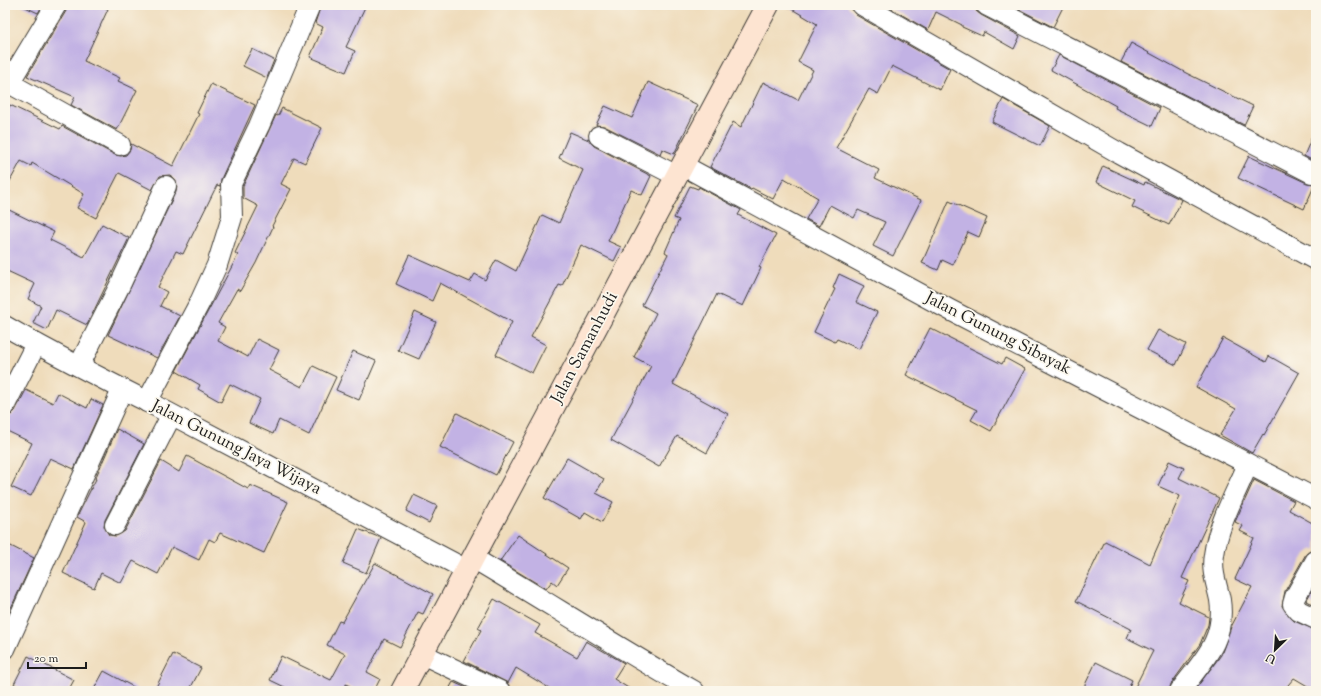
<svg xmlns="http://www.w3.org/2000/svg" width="1321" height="696" viewBox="0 0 1321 696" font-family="'Sorts Mill Goudy',serif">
  <rect width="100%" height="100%" fill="#fbf7ec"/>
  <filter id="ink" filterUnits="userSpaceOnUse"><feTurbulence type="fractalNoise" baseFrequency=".025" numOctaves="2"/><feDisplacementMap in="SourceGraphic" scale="8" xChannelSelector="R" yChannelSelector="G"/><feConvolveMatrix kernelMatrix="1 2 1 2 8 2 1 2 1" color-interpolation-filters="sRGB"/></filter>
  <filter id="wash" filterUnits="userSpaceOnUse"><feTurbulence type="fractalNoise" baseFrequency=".012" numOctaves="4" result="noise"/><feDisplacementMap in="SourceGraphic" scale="16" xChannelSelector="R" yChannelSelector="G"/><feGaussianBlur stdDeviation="0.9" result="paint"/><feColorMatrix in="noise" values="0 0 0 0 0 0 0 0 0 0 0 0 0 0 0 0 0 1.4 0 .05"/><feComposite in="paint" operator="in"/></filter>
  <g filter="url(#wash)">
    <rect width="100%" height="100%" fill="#efdcbb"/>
    <g id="blocks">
      <g fill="#c2b2e4">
        <polygon points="21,5 43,5 38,13"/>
        <polygon points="67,5 99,5 108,9 84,61 120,78 118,81 137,90 117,130 71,105 75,97 27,76 66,11"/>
        <polygon points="282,5 298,5 295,11"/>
        <polygon points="321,5 366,5 346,47 355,51 346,72 310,57 323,27 315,23"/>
        <polygon points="785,5 847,5 856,15 950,69 940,90 892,66 878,94 869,89 836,148 879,170 875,178 921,200 893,256 873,246 885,222 858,210 854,218 830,205 819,226 806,219 818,198 784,178 773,199 752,188 751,189 710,167 733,122 741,127 763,82 798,100 813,70 798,62 817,24"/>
        <polygon points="885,5 975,5 976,11 981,15 1020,36 1014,49 984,32 982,36 962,27 962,25 936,12 928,30"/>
        <polygon points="1011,5 1064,5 1053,27"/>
        <polygon points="1131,43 1186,73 1253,106 1244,125 1121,62"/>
        <polygon points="252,49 274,60 267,78 243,66"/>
        <polygon points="1059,55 1160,108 1152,126 1115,108 1116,106 1051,70"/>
        <polygon points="648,82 698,105 674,154 662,149 660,154 604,126 596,125 605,106 632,118"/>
        <polygon points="211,84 255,105 221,179 220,186 217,185 183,254 176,251 158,287 167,292 160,306 180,316 157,358 108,335 176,191 177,185 176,180 170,175 160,176 152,190 119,173 96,218 77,208 84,194 32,163 31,166 21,161 5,190 5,116 10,105 60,129 62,126 115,155 121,156 126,155 130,150 131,144 173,166 199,114 197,113"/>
        <polygon points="1003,99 1050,126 1040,146 992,122"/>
        <polygon points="282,108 322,128 305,163 294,158 281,184 291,189 272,226 273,227 256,263 240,291 237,289 218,323 225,327 218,341 248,357 257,339 279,350 269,370 302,387 313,366 336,377 309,435 279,420 273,434 249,423 260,399 230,384 221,402 198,389 200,385 176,371 238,255 235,253 258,206 243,198 243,186 276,115 278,116"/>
        <polygon points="1316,127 1316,162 1304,156"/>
        <polygon points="570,132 589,140 594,146 651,176 642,195 631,190 608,241 621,247 614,261 581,245 562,286 559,285 531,337 546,345 532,373 496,355 512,322 440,283 432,301 396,284 409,255 470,282 475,274 485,280 496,260 516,271 542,215 559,223 583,170 559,158"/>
        <polygon points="1249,156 1307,183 1315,184 1304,209 1238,178"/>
        <polygon points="1103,166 1144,185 1145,182 1182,200 1169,225 1132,207 1135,201 1096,182"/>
        <polygon points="690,186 698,189 699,187 741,210 738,215 776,235 759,267 761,268 743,306 717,294 673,384 728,414 707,453 677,436 659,467 611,440 651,366 634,357 656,313 642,305 668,254 665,252 679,220 674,218"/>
        <polygon points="949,201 987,218 979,237 968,232 953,265 942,260 938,270 922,263"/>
        <polygon points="5,208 54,232 50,240 84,257 102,224 129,238 87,325 56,310 47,330 33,323 41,306 28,299 35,284 5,270"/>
        <polygon points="839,274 864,286 856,302 877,312 859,349 837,339 835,342 814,332 835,289 833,288"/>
        <polygon points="415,312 436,322 419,359 398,350"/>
        <polygon points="930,328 1002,364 1005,358 1025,369 991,431 971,420 977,410 906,375"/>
        <polygon points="1158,330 1186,344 1176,365 1147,350"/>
        <polygon points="1223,338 1266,362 1269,356 1299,373 1264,435 1263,434 1252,453 1220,435 1236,409 1196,387"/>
        <polygon points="353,351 376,361 359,400 336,390"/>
        <polygon points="26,390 53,403 58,393 87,408 91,399 103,405 74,469 50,458 31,496 11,487 32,443 5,430 5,416 11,415 15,411"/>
        <polygon points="457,413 513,442 496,475 440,447"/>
        <polygon points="117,429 144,444 105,520 104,526 109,535 116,536 125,531 161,461 179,472 187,456 248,489 250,485 288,502 264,553 220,533 215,542 209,539 199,560 172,547 158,574 133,561 121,583 101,573 94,588 63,573 86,522 77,517 96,479 95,479"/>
        <polygon points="567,458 604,479 596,493 613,502 602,522 585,512 581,519 544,498"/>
        <polygon points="1169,461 1184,468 1179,478 1219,498 1182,578 1189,581 1179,602 1209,617 1208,625 1200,644 1171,684 1169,691 1133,691 1153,651 1127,638 1131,629 1076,601 1105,541 1150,564 1180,496 1158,486"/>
        <polygon points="1254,480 1294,501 1289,510 1316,525 1316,549 1311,550 1306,554 1285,591 1282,606 1294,621 1316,630 1316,691 1294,678 1283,691 1194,691 1221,655 1231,627 1252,587 1235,579 1254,538 1240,531 1243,526 1235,522"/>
        <polygon points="414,495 437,506 429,523 406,511"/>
        <polygon points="358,529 381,538 366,573 343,563"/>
        <polygon points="518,535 568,568 557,585 552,581 546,589 500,561"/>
        <polygon points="5,543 34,558 5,621"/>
        <polygon points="375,563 433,594 423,614 418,612 400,647 384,639 367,672 380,679 374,691 359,691 346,684 345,687 353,691 293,691 270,680 281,656 331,680 345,654 327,645 339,621 342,622"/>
        <polygon points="1316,583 1316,606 1306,601"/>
        <polygon points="494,599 540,625 535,633 577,657 586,641 624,663 614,679 633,691 554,691 516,668 508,683 464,661 481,630 478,628"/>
        <polygon points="173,654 201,668 189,691 154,691"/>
        <polygon points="28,656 74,680 68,691 27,691 14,684"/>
        <polygon points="1096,662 1132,680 1127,691 1082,691"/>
        <polygon points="104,671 141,691 93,691"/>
        <polygon points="453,682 473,691 448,691"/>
      </g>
    </g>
  </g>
  <g filter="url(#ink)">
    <use href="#blocks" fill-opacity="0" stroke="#3c3934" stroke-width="1"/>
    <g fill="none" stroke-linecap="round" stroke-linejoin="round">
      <g stroke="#3c3934" stroke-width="22">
        <g id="street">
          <polyline points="56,5 9,83 120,145"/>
          <polyline points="862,5 1119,153 1316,260"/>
          <polyline points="986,5 1312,173"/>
          <polyline points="599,136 677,176"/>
          <polyline points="682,165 950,310 1316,499"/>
          <path d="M5 326C51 353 99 377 146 401 253 457 360 513 467 570"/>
          <polyline points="79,366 120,285 166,186"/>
          <polyline points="147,402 200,302 217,265 232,217 231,184 259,126 310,5"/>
          <polyline points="5,405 36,344"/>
          <polyline points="115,525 171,416"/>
          <path d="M473 558C547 602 619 648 694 691"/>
          <polyline points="1316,560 1295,597 1293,604 1299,611 1316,619"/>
          <polyline points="5,649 122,390"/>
          <polyline points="422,654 500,691"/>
          <path d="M1180 691C1202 661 1226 641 1220 600 1217 584 1211 572 1214 555 1218 524 1236 493 1248 464"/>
        </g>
      </g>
      <g stroke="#3c3934" stroke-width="24">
        <polyline id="secondary" points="402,691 768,5"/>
      </g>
      <use href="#street" stroke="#fff" stroke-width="20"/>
      <use href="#secondary" stroke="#fde4d1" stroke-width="22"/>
    </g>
  </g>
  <g text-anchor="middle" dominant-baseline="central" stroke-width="3.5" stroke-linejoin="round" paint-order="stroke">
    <g font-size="17" fill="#1c1c1c" stroke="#fbf7ec">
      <text transform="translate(998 334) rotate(27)">Jalan Gunung Sibayak</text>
      <text transform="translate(585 348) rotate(-62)">Jalan Samanhudi</text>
      <text transform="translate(236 448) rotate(27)">Jalan Gunung Jaya Wijaya</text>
    </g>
  </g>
  <rect width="1321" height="696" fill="none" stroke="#fbf7ec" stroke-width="20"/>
  <g transform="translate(1275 650) rotate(205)" stroke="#fbf7ec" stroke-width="3" paint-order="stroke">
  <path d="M0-3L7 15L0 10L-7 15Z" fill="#1c1c1c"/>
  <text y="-6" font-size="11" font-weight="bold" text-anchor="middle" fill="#1c1c1c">U</text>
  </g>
  <path d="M28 662v6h58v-6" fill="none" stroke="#1c1c1c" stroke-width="2"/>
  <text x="34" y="662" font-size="12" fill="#1c1c1c" stroke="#fbf7ec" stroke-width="3" paint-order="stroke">20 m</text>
</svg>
